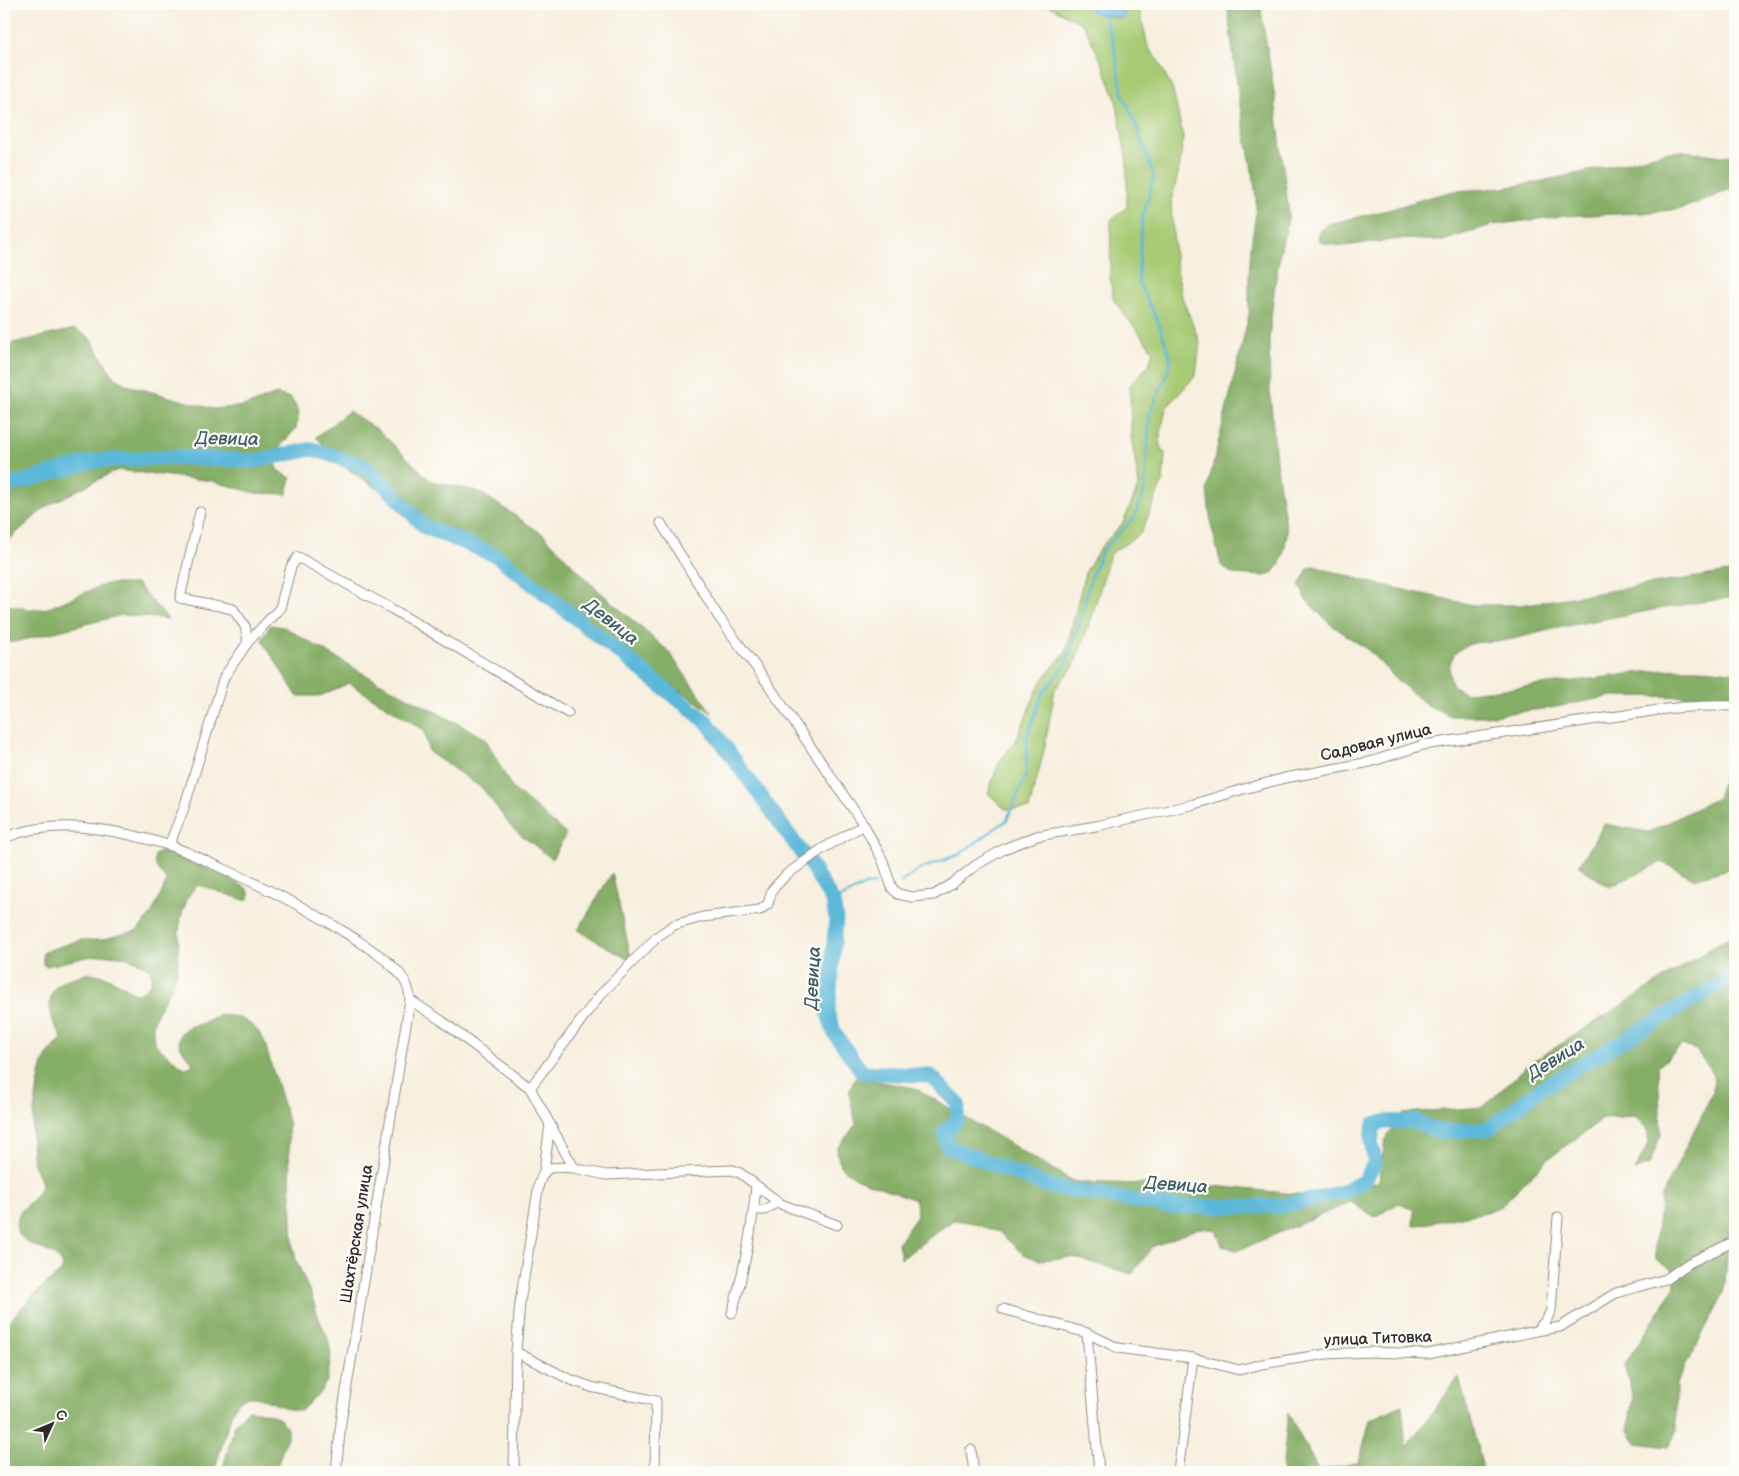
<svg xmlns="http://www.w3.org/2000/svg" width="1739" height="1476" viewBox="0 0 1739 1476" font-family="'Balsamiq Sans',sans-serif">
  <rect width="100%" height="100%" fill="#fdfcf7"/>
  <filter id="ink" filterUnits="userSpaceOnUse"><feTurbulence type="fractalNoise" baseFrequency=".02" numOctaves="2"/><feDisplacementMap in="SourceGraphic" scale="10" xChannelSelector="R" yChannelSelector="G"/><feConvolveMatrix kernelMatrix="1 2 1 2 8 2 1 2 1" color-interpolation-filters="sRGB"/></filter>
  <filter id="wash" filterUnits="userSpaceOnUse"><feTurbulence type="fractalNoise" baseFrequency=".0096" numOctaves="4" result="noise"/><feDisplacementMap in="SourceGraphic" scale="20" xChannelSelector="R" yChannelSelector="G"/><feGaussianBlur stdDeviation="1.12" result="paint"/><feColorMatrix in="noise" values="0 0 0 0 0 0 0 0 0 0 0 0 0 0 0 0 0 1.4 0 .05"/><feComposite in="paint" operator="in"/></filter>
  <g filter="url(#wash)">
    <rect width="100%" height="100%" fill="#f7efde"/>
    <polygon fill="#a7ca74" stroke="#697a50" points="1046,4 1138,4 1148,47 1158,60 1173,90 1183,137 1180,165 1171,203 1175,259 1182,297 1200,343 1196,375 1166,408 1159,442 1165,454 1163,481 1141,533 1110,554 1092,617 1074,666 1055,689 1044,751 1029,809 1005,809 988,793 1000,760 1015,743 1040,683 1066,651 1085,573 1100,548 1123,523 1139,485 1131,437 1130,385 1149,365 1153,351 1114,301 1110,279 1111,220 1127,207 1127,163 1116,100 1102,63 1084,25"/>
    <g fill="#85ae66" stroke="#586c48">
      <polygon points="1227,4 1260,4 1274,91 1288,206 1288,220 1280,253 1274,291 1269,338 1270,393 1276,461 1287,533 1283,556 1279,565 1275,571 1265,576 1232,574 1221,565 1211,524 1207,490 1249,315 1249,275 1251,245 1256,213 1256,197 1254,181 1239,100"/>
      <path d="M1683 151 1723 156 1735 155V189L1728 190 1711 198 1680 209 1642 213 1562 216 1492 225 1443 241 1400 239 1343 246 1322 243 1318 238C1319 231 1322 228 1328 224L1388 210 1430 197 1454 191 1503 188 1528 184 1616 165 1665 152Z"/>
      <polygon points="75,329 89,337 114,377 127,385 213,409 246,406 276,394 291,398 299,412 296,428 275,453 277,470 291,478 287,494 255,493 212,481 117,470 47,506 4,544 4,345"/>
      <polygon points="349,411 378,430 431,481 480,492 545,536 591,584 668,651 712,713 472,542 420,517 346,468 316,437"/>
      <path d="M1313 566 1373 583 1473 605H1521L1735 571V597C1679 605 1623 615 1567 626 1547 630 1528 636 1508 640 1492 643 1474 639 1460 649 1452 655 1448 665 1450 675 1451 686 1457 690 1466 693 1511 689 1555 683 1599 678 1644 672 1690 664 1735 673V697L1613 696 1550 708 1486 716H1451L1427 705 1399 682 1368 650 1330 624 1306 600 1299 585 1308 569Z"/>
      <polygon points="106,584 137,584 168,619 122,615 15,642 4,642 4,604 32,610 48,608"/>
      <polygon points="270,625 284,627 366,675 485,738 512,788 566,834 552,859 512,828 483,789 429,752 424,730 349,683 320,696 297,696 262,640"/>
      <polygon points="1735,758 1735,867 1695,879 1662,862 1609,887 1579,866 1604,824 1649,832 1717,798 1726,768"/>
      <path d="M160 852H166L202 866 238 883 246 888 249 892V898L244 900 199 885C191 890 189 895 186 903 175 927 181 946 177 971 174 993 152 1009 153 1032 153 1035 154 1040 155 1043 158 1048 179 1065 185 1068L192 1066V1061C183 1053 172 1039 185 1029 189 1026 196 1025 200 1024 208 1021 214 1016 222 1015 244 1015 264 1030 267 1051L288 1121 293 1246 296 1260 312 1297 319 1319 328 1338 331 1355 327 1381 320 1392 301 1411C275 1411 246 1377 231 1415L214 1472H4V1326L37 1292 62 1271C63 1254 47 1252 34 1246 28 1243 23 1239 18 1234 9 1207 38 1205 42 1183 37 1172 33 1168 32 1155 29 1139 38 1073 45 1059 49 1051 57 1046 62 1038 59 1032 55 1027 53 1021 46 999 51 982 75 977 81 975 88 973 94 974 109 975 123 986 136 994 145 992 156 981 150 971 146 964 127 957 119 956 95 952 70 962 46 966L43 964V953L46 951 80 940H101L138 930 152 913 166 883V879C159 871 152 865 155 855Z"/>
      <polygon points="612,873 632,962 578,930"/>
      <polygon points="1735,933 1735,1219 1730,1224 1724,1293 1676,1384 1676,1432 1668,1447 1636,1443 1628,1429 1633,1397 1624,1366 1675,1287 1674,1271 1656,1259 1655,1244 1662,1196 1713,1092 1714,1075 1696,1050 1682,1045 1658,1067 1661,1134 1649,1165 1634,1171 1649,1143 1647,1128 1635,1116 1604,1118 1548,1159 1501,1206 1487,1212 1413,1226 1414,1209 1399,1203 1375,1217 1351,1202 1237,1251 1222,1245 1216,1230 1199,1228 1152,1247 1132,1274 1072,1257 1039,1260 1023,1254 999,1232 969,1222 953,1220 901,1259 898,1243 917,1216 916,1200 857,1179 840,1166 837,1149 856,1124 849,1093 855,1077 915,1088 1075,1182 1213,1186 1338,1198 1379,1181 1385,1139 1404,1113 1483,1107 1528,1065"/>
      <polygon points="1459,1377 1484,1472 1282,1472 1288,1413 1319,1471 1359,1462 1370,1420 1402,1405 1406,1447"/>
      <path d="M248 1410C264 1411 291 1417 287 1437L275 1472H222L234 1427 237 1421Z"/>
    </g>
    <polygon fill="#5bb7d9" stroke="#437182" points="1084,4 1125,4 1126,11 1122,19 1093,13"/>
    <g fill="none" stroke-linecap="round" stroke-linejoin="round">
      <g stroke="#5bb7d9" stroke-width="2.5">
        <polyline points="901,882 920,869 960,854 1007,820 1026,775 1027,737 1043,692 1065,666 1076,635 1092,574 1103,550 1134,518 1144,492 1150,412 1165,379 1171,360 1159,324 1138,281 1142,221 1154,176 1135,122 1123,96 1113,41 1103,15"/>
        <polyline points="833,902 865,885 874,884"/>
      </g>
      <polyline stroke="#5bb7d9" stroke-width="15" points="4,487 93,461 171,457 255,461 313,449 368,468 425,527 497,556 707,722 812,867 833,902 836,919 828,1014 835,1034 862,1072 931,1076 958,1104 957,1120 945,1132 947,1146 1047,1186 1171,1207 1283,1206 1343,1192 1364,1181 1375,1162 1371,1141 1374,1124 1385,1122 1414,1121 1440,1132 1488,1129 1542,1088 1735,975"/>
    </g>
  </g>
  <g filter="url(#ink)">
    <g fill="none" stroke-linecap="round" stroke-linejoin="round">
      <g stroke="#918d84" stroke-width="11">
        <g id="minor">
          <polyline points="200,512 180,598 233,609 245,626 248,642"/>
          <path d="M661 523 718 616 761 674 864 825 883 861 892 888 898 894 912 897 934 895 952 884 976 865 1006 848 1037 836 1096 826 1191 805 1240 790 1285 778 1370 762 1423 745 1639 713C1673 707 1701 705 1735 706"/>
          <path d="M4 838C33 826 66 825 97 829 121 832 145 838 168 845 187 851 205 861 224 869 269 889 312 911 354 938 369 948 387 959 399 973 406 981 410 990 410 1000L341 1422 336 1472"/>
          <polyline points="169,845 184,808 224,677 248,642 280,608 291,567 298,557 392,609 568,713"/>
          <polyline points="410,1000 442,1021 530,1088 574,1168 606,1175 732,1170 740,1173 781,1204 837,1225"/>
          <polyline points="530,1088 600,995 658,936 674,925 703,917 760,910 768,904 772,890 786,875 822,849 864,825"/>
          <polyline points="544,1171 550,1124"/>
          <polyline points="754,1210 765,1210 777,1202"/>
          <polyline points="1003,1309 1087,1333 1118,1348 1193,1358 1239,1370 1262,1364 1326,1354 1369,1352 1428,1354 1536,1331 1547,1319 1551,1310 1558,1217"/>
          <path d="M732 1313C745 1268 752 1232 756 1186"/>
          <polyline points="1536,1331 1560,1327 1616,1293 1666,1279 1689,1263 1735,1241"/>
          <polyline points="1087,1333 1099,1472"/>
          <polyline points="516,1352 569,1379 591,1387 656,1401 655,1472"/>
          <polyline points="971,1450 974,1472"/>
          <path d="M514 1472 516 1352 520 1302 539 1184C545 1163 555 1167 574 1168"/>
          <polyline points="1178,1472 1193,1358"/>
        </g>
      </g>
      <use href="#minor" stroke="#fff" stroke-width="9"/>
    </g>
  </g>
  <g text-anchor="middle" dominant-baseline="central" stroke-width="4.5" stroke-linejoin="round" paint-order="stroke">
    <g font-size="16" fill="#2b2b2b" stroke="#fdfcf7">
      <text transform="translate(1376 743) rotate(-14)">Садовая улица</text>
      <text transform="translate(357 1234) rotate(-81)">Шахтёрская улица</text>
      <text transform="translate(1378 1339) rotate(-2)">улица Титовка</text>
    </g>
    <g font-size="18" font-style="italic" fill="#3c5c68" stroke="#fdfcf7">
      <text transform="translate(227 439) rotate(1)">Девица</text>
      <text transform="translate(611 622) rotate(38)">Девица</text>
      <text transform="translate(813 978) rotate(-87)">Девица</text>
      <text transform="translate(1556 1059) rotate(-32)">Девица</text>
      <text transform="translate(1176 1185) rotate(4)">Девица</text>
    </g>
  </g>
  <rect width="1739" height="1476" fill="none" stroke="#fdfcf7" stroke-width="20"/>
  <g transform="translate(52 1424) rotate(46)" stroke="#fdfcf7" stroke-width="4" paint-order="stroke">
  <path d="M0-4L9 19L0 12L-9 19Z" fill="#2b2b2b"/>
  <text y="-8" font-size="14" font-weight="bold" text-anchor="middle" fill="#2b2b2b">С</text>
  </g>
</svg>
